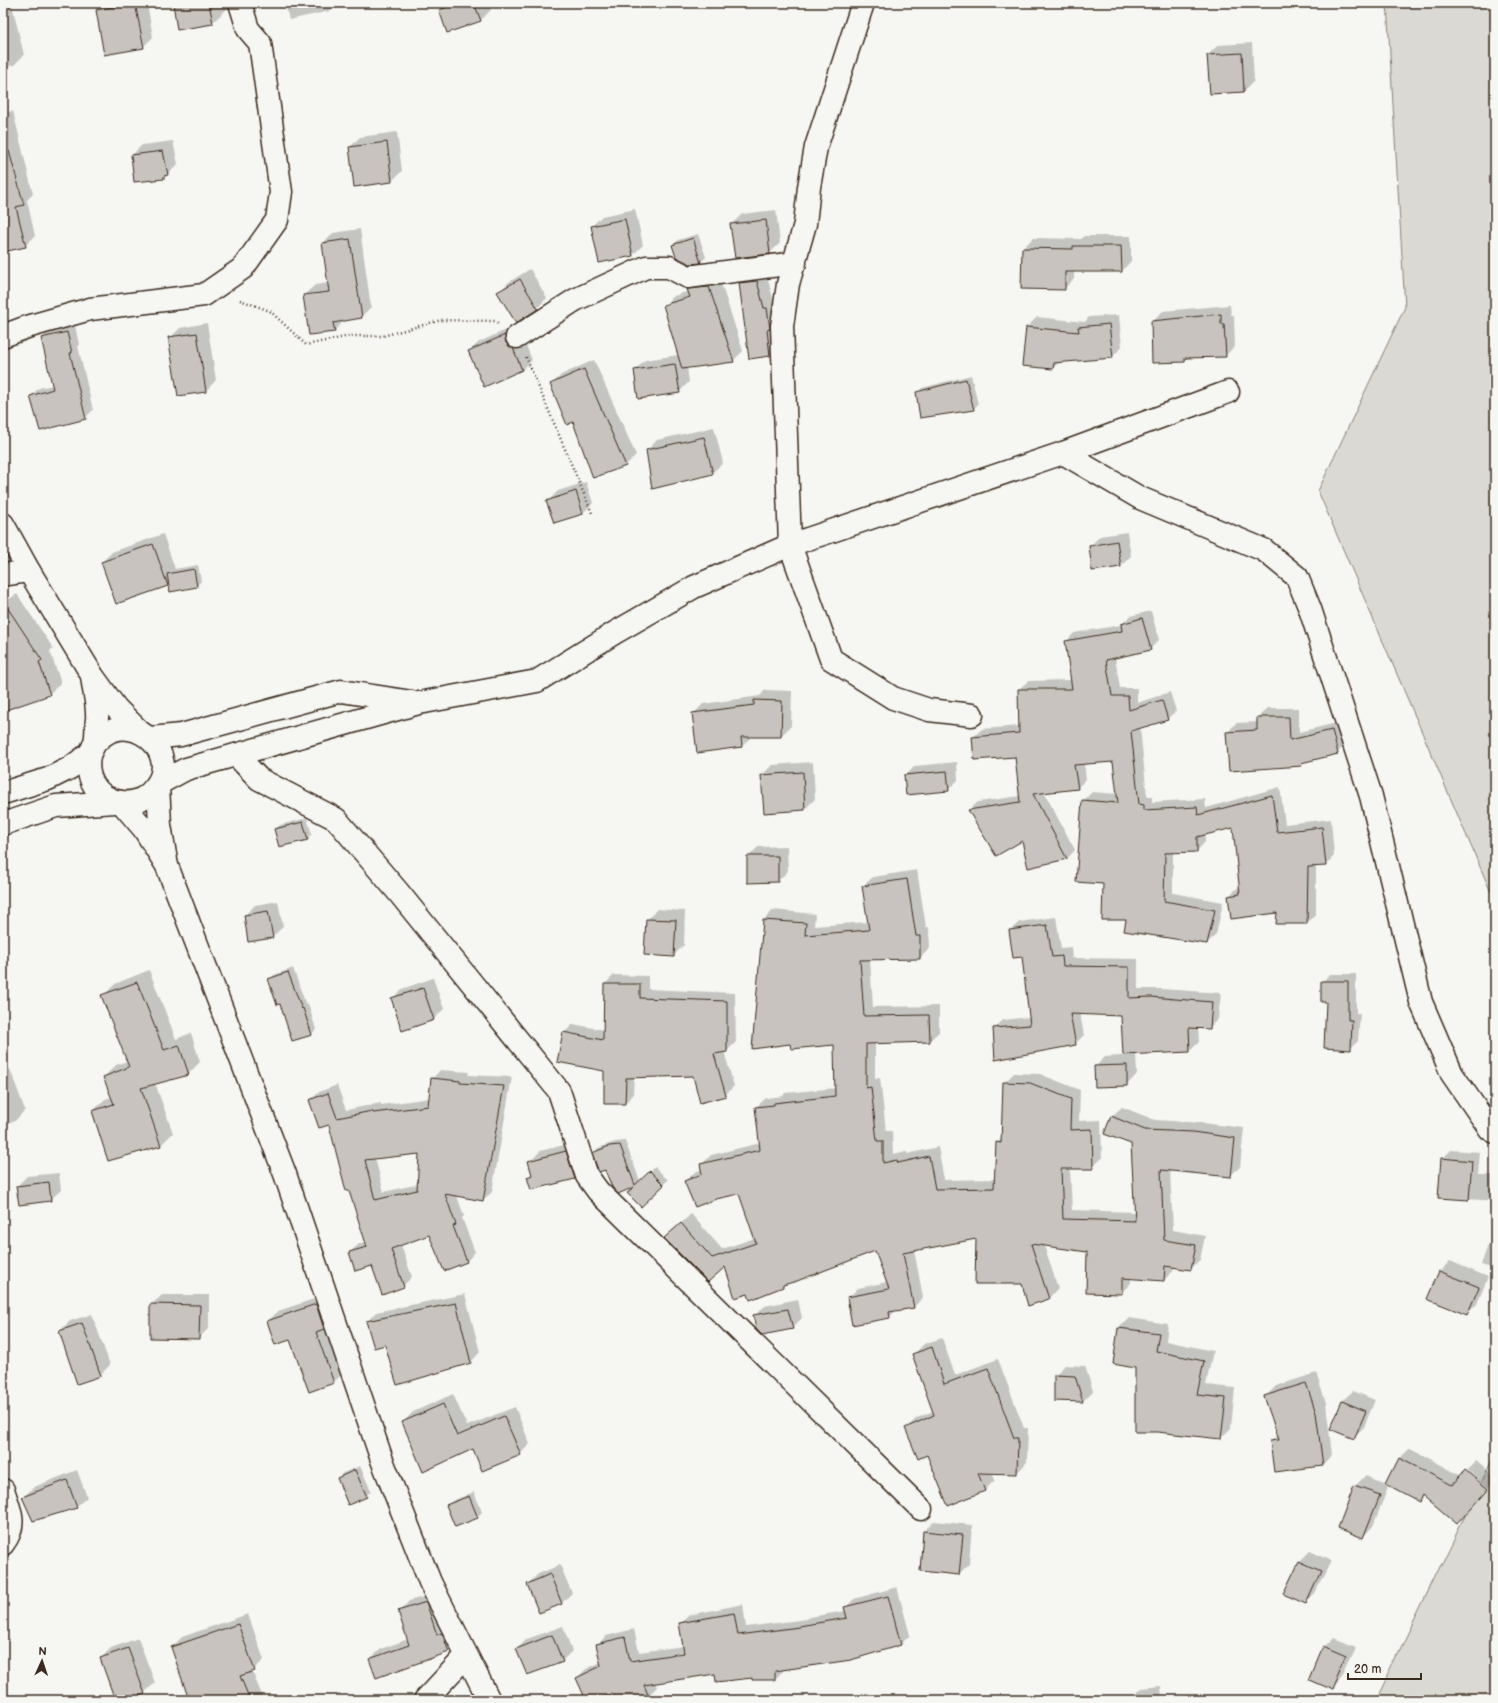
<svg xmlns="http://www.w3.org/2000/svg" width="1498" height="1703" viewBox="0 0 1498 1703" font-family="'Balsamiq Sans',sans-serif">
  <rect width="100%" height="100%" fill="#f6f6f2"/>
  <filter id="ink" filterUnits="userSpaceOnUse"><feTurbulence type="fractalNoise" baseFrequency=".025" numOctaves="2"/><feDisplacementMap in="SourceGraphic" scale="8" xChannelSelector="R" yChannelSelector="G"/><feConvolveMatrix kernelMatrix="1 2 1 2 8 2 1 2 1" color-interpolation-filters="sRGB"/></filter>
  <g filter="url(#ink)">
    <g fill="#dad9d3" stroke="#8a8278">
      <polygon points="1387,3 1495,3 1495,896 1490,890 1318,491 1405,307"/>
      <polygon points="1495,1454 1495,1700 1376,1700"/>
    </g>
    <g fill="#0003" fill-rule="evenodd">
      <polygon points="95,3 147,3 153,37 143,47 105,54"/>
      <polygon points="174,3 227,3 228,8 212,23"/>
      <polygon points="285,3 337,3 330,11 289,20"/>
      <polygon points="447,3 488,3 491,10 480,21 440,10"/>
      <polygon points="12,5 24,55 14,65 3,67 3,7"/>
      <polygon points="1252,43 1254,81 1244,91 1208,55 1218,45"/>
      <polygon points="13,111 33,194 27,200 35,236 25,246 3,251 3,113"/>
      <polygon points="397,132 402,171 392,181 350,147 360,137"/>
      <polygon points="173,141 178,164 164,178 132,155 142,145"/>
      <polygon points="635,209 643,245 633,255 599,262 592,226 602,216"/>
      <polygon points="776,210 780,243 770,253 736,257 732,224 742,214"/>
      <polygon points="360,229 371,307 361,317 344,321 334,331 304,295 315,285 328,283 323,243 333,233"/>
      <polygon points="698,234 706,257 701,262 690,263 673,245 678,240"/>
      <polygon points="1084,236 1131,236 1131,261 1121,272 1074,271 1074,279 1064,289 1023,248 1033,238 1081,239"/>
      <polygon points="530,269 547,298 537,308 499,292 509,282"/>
      <polygon points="766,272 773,299 776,299 779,346 770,355 750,358 740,283 749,274"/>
      <polygon points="719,277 743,351 733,361 687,367 689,382 679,392 635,370 645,360 678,355 664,306 674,296 689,291 689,289 699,279"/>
      <polygon points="1230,305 1231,315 1234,315 1235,346 1225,356 1189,357 1185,361 1152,321 1163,311"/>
      <polygon points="1119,315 1122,347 1112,357 1059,362 1053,368 1027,327 1037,317 1085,322 1089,317"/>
      <polygon points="207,323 216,380 206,391 170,338 180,328"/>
      <polygon points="75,325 79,345 78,346 93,410 85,418 31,396 39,388 53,385 42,338 50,330"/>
      <polygon points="515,326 523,338 532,360 522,370 469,352 479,342"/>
      <polygon points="594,360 636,455 626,465 593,476 573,421 551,385 561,375"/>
      <polygon points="971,375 978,404 974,409 918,393 922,388"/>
      <polygon points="714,427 723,463 712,473 647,450 657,440"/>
      <polygon points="586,482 593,503 583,513 548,501 558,491"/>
      <polygon points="1127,532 1131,556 1121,566 1093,570 1090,546 1100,536"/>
      <polygon points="163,534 175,569 198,565 201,581 197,586 169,584 168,586 102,562 112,552"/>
      <polygon points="17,594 53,648 50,651 61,683 49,694 3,710 3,603"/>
      <polygon points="1151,611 1159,640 1150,649 1115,657 1120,688 1137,688 1137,703 1170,692 1176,711 1167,719 1140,727 1147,796 1152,796 1152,802 1205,799 1206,808 1280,787 1285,824 1331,819 1334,856 1326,865 1316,866 1316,915 1307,923 1277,923 1278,912 1229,896 1237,888 1240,887 1234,826 1205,834 1205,842 1197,851 1173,852 1173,893 1223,902 1216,935 1207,943 1127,919 1104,883 1083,801 1092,792 1118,794 1114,761 1084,763 1086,779 1077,788 1044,792 1075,850 1067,859 1023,839 969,810 978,802 1020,796 1016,756 973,737 982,729 1020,726 1019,689 1028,681 1071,680 1066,642 1074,633 1121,625 1130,616"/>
      <polygon points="765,690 792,691 791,726 781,736 752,736 742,746 698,752 693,714 703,704 760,696"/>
      <polygon points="1268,708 1298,708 1299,732 1341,722 1347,743 1337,753 1306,760 1301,765 1227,733 1236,723 1258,722 1258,717"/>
      <polygon points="813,762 815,799 805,809 765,812 762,775 772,765"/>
      <polygon points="957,762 958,780 948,790 905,776 915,766"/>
      <polygon points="307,818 312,834 307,839 275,830 280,825"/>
      <polygon points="787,846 788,871 778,881 748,857 758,847"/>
      <polygon points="917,870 926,927 929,927 930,948 920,958 870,959 873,1007 939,1006 939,1032 929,1041 875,1043 875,1079 880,1078 886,1131 892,1131 893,1154 907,1151 907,1154 938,1147 944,1180 996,1179 997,1143 1002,1138 1004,1083 1014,1073 1040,1074 1080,1090 1079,1121 1101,1120 1102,1158 1092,1168 1070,1168 1072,1210 1135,1212 1132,1144 1105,1133 1112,1116 1122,1107 1155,1120 1203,1123 1244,1128 1240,1167 1230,1176 1170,1170 1173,1230 1205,1236 1200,1260 1191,1269 1174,1266 1173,1271 1164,1280 1131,1277 1131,1283 1121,1293 1088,1251 1044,1245 1058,1288 1049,1298 1022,1283 977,1238 914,1250 923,1297 914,1307 896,1310 890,1317 848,1298 858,1288 887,1282 876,1250 785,1283 783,1286 749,1292 725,1265 708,1280 675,1229 691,1214 722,1249 755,1238 739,1192 685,1181 695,1172 702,1169 701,1165 711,1155 760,1143 756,1107 766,1098 783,1096 785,1093 836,1088 835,1044 764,920 773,910 815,914 814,926 868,922 863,886 873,877"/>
      <polygon points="278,901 283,927 272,937 245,915 255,905"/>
      <polygon points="657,909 685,911 684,945 673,956 647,920"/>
      <polygon points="1056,917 1061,948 1071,947 1072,958 1138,959 1138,989 1161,989 1221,993 1218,1019 1209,1028 1198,1027 1199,1042 1190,1051 1122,1015 1080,1014 1084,1035 1075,1044 994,1029 1003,1020 1030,1017 1023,956 1010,931 1019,922"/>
      <polygon points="293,968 306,1005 308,1004 316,1029 312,1034 281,1003 269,980 274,975"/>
      <polygon points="149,970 176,1039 191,1033 200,1062 188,1074 155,1083 173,1133 161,1145 93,1111 105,1099 112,1097 104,1077 116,1065 127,1061 103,996 115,984"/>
      <polygon points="1330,974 1356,974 1356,1013 1360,1013 1358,1041 1350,1049 1327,1001 1322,982"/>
      <polygon points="614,975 648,976 648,989 735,993 736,1042 727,1051 724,1051 734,1086 725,1095 694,1075 634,1076 633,1095 625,1103 605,1071 564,1033 573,1024 604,1030 605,984"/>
      <polygon points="433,978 444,1009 434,1019 392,999 402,989"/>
      <polygon points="1136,1055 1137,1074 1127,1085 1095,1067 1105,1057"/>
      <polygon points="10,1069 25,1110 15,1121 3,1125 3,1072"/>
      <path d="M440 1070 469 1072 468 1075 512 1077 492 1192 483 1200 457 1196 464 1216 462 1218 475 1252 467 1261 444 1270 430 1234 401 1245 412 1277 403 1286 372 1265 350 1252 359 1244 367 1241 329 1124 310 1101 319 1092 337 1085 346 1110 381 1103V1105L430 1098 432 1079ZM420 1153 418 1184 384 1192 375 1158Z"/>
      <polygon points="625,1141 640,1181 655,1167 668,1180 641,1206 637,1184 619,1192 606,1169 594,1153 598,1148 615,1142"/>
      <polygon points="576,1142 584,1168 574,1178 528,1177 533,1173 530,1162 540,1151"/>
      <polygon points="1451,1150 1480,1152 1478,1175 1495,1175 1495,1201 1438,1197 1442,1159"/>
      <polygon points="59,1173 61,1190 50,1200 17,1186 27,1176"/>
      <polygon points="1495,1237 1495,1269 1481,1265 1488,1244"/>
      <polygon points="1450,1261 1488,1277 1477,1304 1467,1314 1440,1271"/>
      <polygon points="465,1294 480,1352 471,1362 386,1344 367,1322 376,1312"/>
      <polygon points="162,1295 209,1295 209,1328 199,1338 151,1305"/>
      <polygon points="326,1295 344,1372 334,1382 291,1339 268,1321 278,1311"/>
      <polygon points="798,1299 802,1318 792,1328 754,1316 765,1306"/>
      <polygon points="92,1314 110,1365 100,1375 60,1331 70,1321"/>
      <polygon points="1129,1318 1168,1324 1166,1341 1213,1351 1206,1385 1235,1388 1231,1428 1221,1438 1157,1431 1136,1367 1114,1363 1119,1328"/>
      <polygon points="942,1338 955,1375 998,1359 1024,1428 1028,1428 1027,1462 1017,1473 992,1472 995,1480 985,1490 949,1505 928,1454 906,1428 917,1418 933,1411 914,1354 924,1344"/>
      <polygon points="1065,1365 1085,1366 1093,1391 1083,1401 1055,1400 1055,1376"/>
      <polygon points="1316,1373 1326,1403 1332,1455 1322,1465 1271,1441 1278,1435 1266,1396 1276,1386"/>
      <polygon points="1353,1391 1375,1400 1364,1427 1354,1437 1342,1401"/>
      <polygon points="453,1394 467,1426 515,1407 530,1444 520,1454 473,1448 403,1422 413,1412"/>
      <polygon points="1410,1448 1487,1490 1425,1495 1420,1501 1389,1485 1373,1526 1363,1537 1355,1486 1365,1476 1387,1484 1400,1458"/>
      <polygon points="1476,1461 1495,1477 1495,1480 1488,1488 1467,1470"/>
      <polygon points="360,1466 371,1491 366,1496 338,1478 343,1473"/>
      <polygon points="77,1470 87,1497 76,1507 23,1497 34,1487"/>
      <polygon points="474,1492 482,1512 477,1517 447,1505 452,1501"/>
      <polygon points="934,1521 972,1525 969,1564 959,1574 924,1531"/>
      <polygon points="1310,1551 1331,1561 1315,1593 1305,1603 1284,1593 1300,1561"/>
      <polygon points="560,1565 572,1593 562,1603 539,1612 528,1584 538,1574"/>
      <polygon points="897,1587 910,1635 901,1644 851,1659 784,1670 775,1679 716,1673 655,1682 657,1687 648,1696 638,1700 617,1700 613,1691 596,1700 587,1700 577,1678 586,1669 601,1662 597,1645 606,1636 634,1629 639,1652 684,1646 680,1624 689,1615 743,1604 746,1627 807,1619 809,1617 846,1611 845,1608 854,1599"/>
      <polygon points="436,1593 458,1641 448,1652 370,1659 381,1649 408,1639 399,1612 409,1601"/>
      <polygon points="248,1614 264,1660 252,1671 264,1700 215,1700 172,1647 182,1637"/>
      <polygon points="563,1626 572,1651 562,1661 517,1649 527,1639"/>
      <polygon points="1334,1637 1356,1646 1342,1678 1331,1689 1324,1647"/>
      <polygon points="138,1638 155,1683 144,1693 126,1700 116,1700 101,1658 111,1648"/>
      <polygon points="1161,1686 1162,1700 1132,1700 1132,1697 1141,1688"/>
      <polygon points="577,1694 579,1700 558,1700"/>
    </g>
    <g fill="#c8c3be" stroke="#3b2a1e" fill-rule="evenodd">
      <polygon points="135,3 144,48 104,55 96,10"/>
      <polygon points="173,3 209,3 213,24 177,30"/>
      <polygon points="459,3 474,3 481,21 447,33 439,10"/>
      <polygon points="1242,53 1244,92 1210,94 1207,55"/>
      <polygon points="387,142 392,182 354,187 349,147"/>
      <polygon points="9,151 24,205 16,207 26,247 3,252 3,152"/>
      <polygon points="163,151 168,175 164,176 164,179 134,182 131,155"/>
      <polygon points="625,219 633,256 599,263 591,226"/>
      <polygon points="766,220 770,254 735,258 730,224"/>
      <polygon points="693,238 701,263 690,264 676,257 672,245"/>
      <polygon points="350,239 362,318 333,323 335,332 309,335 303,295 329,292 322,243"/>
      <polygon points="1073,246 1121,246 1122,272 1065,272 1065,290 1021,289 1022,248 1073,249"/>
      <polygon points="520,279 538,309 516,323 497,292"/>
      <polygon points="757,281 764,308 767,308 770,329 767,330 770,356 749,359 739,283"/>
      <polygon points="709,287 734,362 682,369 663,305 690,297 687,289"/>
      <polygon points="1221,314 1221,324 1224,324 1226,357 1185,358 1185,362 1152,363 1151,321"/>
      <polygon points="1109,324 1113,358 1054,363 1053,369 1022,366 1026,327 1079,332 1078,327"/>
      <polygon points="67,332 72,353 70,353 86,419 40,431 30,396 53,389 41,338"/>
      <polygon points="197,333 206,392 178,396 168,337"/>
      <polygon points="505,335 506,343 513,348 522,370 484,387 468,351"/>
      <polygon points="675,364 680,393 638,399 634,370"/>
      <polygon points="584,369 626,466 593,478 573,422 567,425 550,384"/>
      <polygon points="966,379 974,410 920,418 916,392"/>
      <polygon points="704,437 713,474 652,489 646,450"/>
      <polygon points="576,491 583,514 554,523 546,501"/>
      <polygon points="1117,541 1121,567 1092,571 1089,546"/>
      <polygon points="153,544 168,586 116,604 101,562"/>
      <polygon points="194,569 197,587 170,592 167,574"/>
      <polygon points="3,601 42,660 39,662 50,695 3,711"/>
      <polygon points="1142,618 1151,650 1106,660 1112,696 1128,696 1129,710 1162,700 1168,720 1131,731 1139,804 1144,805 1144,810 1197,807 1198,815 1272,795 1277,832 1322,827 1326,866 1308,867 1307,924 1276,924 1277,913 1231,919 1228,896 1240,894 1233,828 1197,837 1197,852 1165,853 1164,901 1215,910 1207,944 1124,931 1126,920 1102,920 1103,884 1076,882 1082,800 1118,803 1113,762 1074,765 1078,789 1033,794 1067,859 1028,868 1022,841 996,856 968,810 1020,802 1015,757 974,760 972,737 1019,733 1018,689 1072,689 1065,641 1122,631 1121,624"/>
      <polygon points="754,700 782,701 781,737 741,737 742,747 697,753 692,713 754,705"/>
      <polygon points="1257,717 1289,717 1290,740 1332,730 1338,754 1301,763 1302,766 1229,771 1226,732 1257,730"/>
      <polygon points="947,771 949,791 906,795 904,775"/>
      <polygon points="803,772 805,810 764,813 761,775"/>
      <polygon points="303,822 308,840 279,847 274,829"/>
      <polygon points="747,856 778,856 778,882 747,883"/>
      <polygon points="907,879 916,936 920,936 920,959 860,960 864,1016 929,1015 930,1042 866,1044 866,1088 871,1087 877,1141 883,1141 883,1163 897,1160 898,1163 929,1156 935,1189 994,1188 996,1142 1001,1143 1003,1082 1030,1083 1071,1099 1070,1130 1092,1129 1093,1169 1061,1169 1063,1219 1135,1221 1131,1144 1104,1134 1111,1116 1145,1130 1193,1132 1235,1138 1231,1177 1161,1170 1164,1240 1196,1245 1191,1270 1165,1266 1164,1281 1122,1278 1122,1294 1086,1293 1087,1252 1031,1244 1049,1299 1028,1306 1022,1284 975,1284 976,1239 903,1253 914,1308 889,1312 890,1318 852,1325 847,1297 889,1289 875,1251 797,1281 783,1285 783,1287 750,1300 748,1294 735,1298 725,1267 708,1282 664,1238 681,1223 712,1258 756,1243 739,1194 716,1199 695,1207 684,1181 702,1174 700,1164 760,1150 755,1107 774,1105 774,1103 835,1096 834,1045 791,1049 790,1044 752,1049 763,920 806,923 805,935 869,930 862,886"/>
      <polygon points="268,911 273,938 248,942 244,915"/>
      <polygon points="646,919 676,920 674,957 644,955"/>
      <polygon points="1047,925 1052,957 1062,956 1063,966 1129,967 1129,998 1151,997 1212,1002 1210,1029 1189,1028 1190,1052 1123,1055 1121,1016 1070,1014 1076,1045 995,1060 993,1028 1030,1025 1022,957 1013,958 1009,930"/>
      <polygon points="288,972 302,1009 303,1008 312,1035 292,1041 280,1004 277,1005 268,979"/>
      <polygon points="1321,981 1348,981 1348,1020 1352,1020 1351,1050 1324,1048 1326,1002 1321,1002"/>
      <polygon points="137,982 164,1050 179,1045 189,1075 141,1088 161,1146 108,1161 92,1111 114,1104 103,1077 129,1067 101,995"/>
      <polygon points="604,984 640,984 640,998 727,1001 727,1052 714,1054 726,1096 700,1103 693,1076 626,1078 625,1104 604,1104 604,1071 557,1062 563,1032 603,1040"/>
      <polygon points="423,988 434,1020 402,1031 391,998"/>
      <polygon points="1127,1065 1127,1086 1095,1087 1094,1066"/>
      <path d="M431 1078 460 1081V1083L504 1086 483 1201 445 1194 456 1225 453 1226 467 1262 444 1271 429 1235 391 1249 404 1287 382 1295 372 1266 355 1271 349 1252 367 1247 349 1191H346L329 1125 319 1128 309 1100 328 1093 337 1118 372 1111 373 1113 428 1106ZM419 1154 417 1190 375 1200 365 1160Z"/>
      <polygon points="620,1145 635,1185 650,1171 664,1185 641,1207 627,1193 634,1187 618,1194 612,1187 605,1170 599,1172 598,1170 592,1153 609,1146"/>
      <polygon points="566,1151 575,1179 531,1190 527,1177 532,1175 528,1161"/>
      <polygon points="1441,1158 1472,1161 1469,1200 1438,1198"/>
      <polygon points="49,1182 51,1201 19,1205 16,1186"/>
      <polygon points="1439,1271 1479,1287 1467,1315 1427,1299"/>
      <polygon points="456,1303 471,1363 397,1385 385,1345 374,1348 366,1321"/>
      <polygon points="150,1304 200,1305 199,1339 150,1338"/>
      <polygon points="316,1304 324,1329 316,1332 334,1383 309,1392 290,1340 275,1345 267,1321"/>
      <polygon points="788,1309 793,1329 762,1335 756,1329 753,1315"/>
      <polygon points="82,1323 101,1376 77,1384 59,1331"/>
      <polygon points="1118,1328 1159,1333 1156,1351 1204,1361 1197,1395 1226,1398 1221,1439 1157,1432 1135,1432 1135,1368 1113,1364"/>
      <polygon points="932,1347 944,1384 988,1368 1014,1438 1018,1438 1017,1474 978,1473 985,1491 948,1506 927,1455 918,1459 905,1428 934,1415 912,1354"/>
      <polygon points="1054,1375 1075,1376 1083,1402 1054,1401"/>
      <polygon points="1306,1383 1316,1413 1323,1466 1274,1472 1270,1441 1279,1440 1264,1396"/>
      <polygon points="1342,1401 1366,1411 1354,1439 1330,1429"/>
      <polygon points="443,1404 457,1436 504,1416 521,1455 482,1471 473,1449 423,1472 402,1422"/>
      <polygon points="1399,1458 1452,1485 1465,1470 1488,1489 1457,1524 1423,1495 1420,1502 1386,1484"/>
      <polygon points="355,1470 367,1497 348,1505 337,1478"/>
      <polygon points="67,1480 77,1508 33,1521 22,1497"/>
      <polygon points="1354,1486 1380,1495 1363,1538 1338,1528"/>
      <polygon points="469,1496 478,1518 455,1527 446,1505"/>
      <polygon points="923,1531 963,1535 959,1575 920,1571"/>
      <polygon points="1299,1561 1321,1571 1306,1604 1283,1594"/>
      <polygon points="550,1574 562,1604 539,1613 527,1584"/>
      <polygon points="888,1596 901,1645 851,1660 775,1671 775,1680 752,1680 752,1678 716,1682 715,1674 644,1685 650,1700 616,1700 613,1693 598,1700 586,1700 576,1678 601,1666 596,1644 625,1637 630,1661 684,1653 679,1623 734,1613 738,1635 799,1627 799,1626 847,1618 844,1607"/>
      <polygon points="426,1602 437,1635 442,1633 449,1652 376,1678 369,1659 409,1645 398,1611"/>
      <polygon points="238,1624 255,1671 240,1676 250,1700 189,1700 171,1647"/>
      <polygon points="552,1635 563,1662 527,1675 516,1649"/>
      <polygon points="1323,1646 1346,1656 1332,1690 1309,1680"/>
      <polygon points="128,1648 145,1694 129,1700 115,1700 100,1658"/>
    </g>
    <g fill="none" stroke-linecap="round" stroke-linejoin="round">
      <g stroke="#3b2a1e" stroke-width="25">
        <g id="street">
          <polyline points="863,3 816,147 809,187 805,224 788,284 782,326 790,545 831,659 893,698 929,710 972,715"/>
          <polyline points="3,336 27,327 90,309 204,295 243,268 277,220 281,192 260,43 248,29 240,3"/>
          <polyline points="517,337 575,300 646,267 669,267 688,277 795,263"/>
          <polyline points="1063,453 1140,498 1264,550 1297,577 1310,609 1371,796 1421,1002 1452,1074 1490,1129 1495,1132"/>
          <polyline points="3,575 29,571"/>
          <polyline points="236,755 259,779 336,819 399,893 559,1091 587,1176 598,1191 921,1509"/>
          <path d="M3 1490C10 1510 18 1525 3 1544"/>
          <polyline points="425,1700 466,1656"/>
        </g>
      </g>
      <g stroke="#3b2a1e" stroke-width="25">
        <g id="secondary">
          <polyline points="3,524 29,571 92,675 116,708 140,732"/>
          <path d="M92 675C93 689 98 704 97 718 96 726 97 735 95 742 94 747 90 751 89 756 85 778 97 799 121 802 135 804 147 798 155 787 181 756 137 712 104 735 101 737 98 740 95 743"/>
          <polyline points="151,738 181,735 341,691 412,702"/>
          <polyline points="3,793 48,779 70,768 89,754"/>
          <polyline points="121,802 144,829 167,866 285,1174 382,1460 430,1582 489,1700"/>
          <polyline points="3,824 56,806 115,802"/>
          <polyline points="167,866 160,825 158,784 186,769 419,703 537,681 616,632 694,587 790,545 1063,453 1228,392"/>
        </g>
      </g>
      <g stroke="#3b2a1e" stroke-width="2.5" stroke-dasharray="1 3" stroke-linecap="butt">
        <polyline points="240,300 270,311 306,345 350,336 383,336 441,320 495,321 499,324"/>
        <polyline points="526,357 592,513"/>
      </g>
      <use href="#street" stroke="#f6f6f2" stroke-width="22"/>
      <use href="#secondary" stroke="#f6f6f2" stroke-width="22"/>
    </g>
  </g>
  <rect width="1498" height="1703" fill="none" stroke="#f6f6f2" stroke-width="16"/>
  <rect x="8" y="8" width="1482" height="1687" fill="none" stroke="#3b2a1e" stroke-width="1.5" filter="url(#ink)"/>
  <g transform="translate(42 1661) rotate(3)" stroke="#f6f6f2" stroke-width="3" paint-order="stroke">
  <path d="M0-3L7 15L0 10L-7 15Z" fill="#3b2a1e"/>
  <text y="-6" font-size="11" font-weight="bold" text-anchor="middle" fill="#3b2a1e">N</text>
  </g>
  <path d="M1348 1673v6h73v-6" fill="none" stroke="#3b2a1e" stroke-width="2"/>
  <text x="1354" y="1673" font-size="12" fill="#3b2a1e" stroke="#f6f6f2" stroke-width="3" paint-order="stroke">20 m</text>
</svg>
